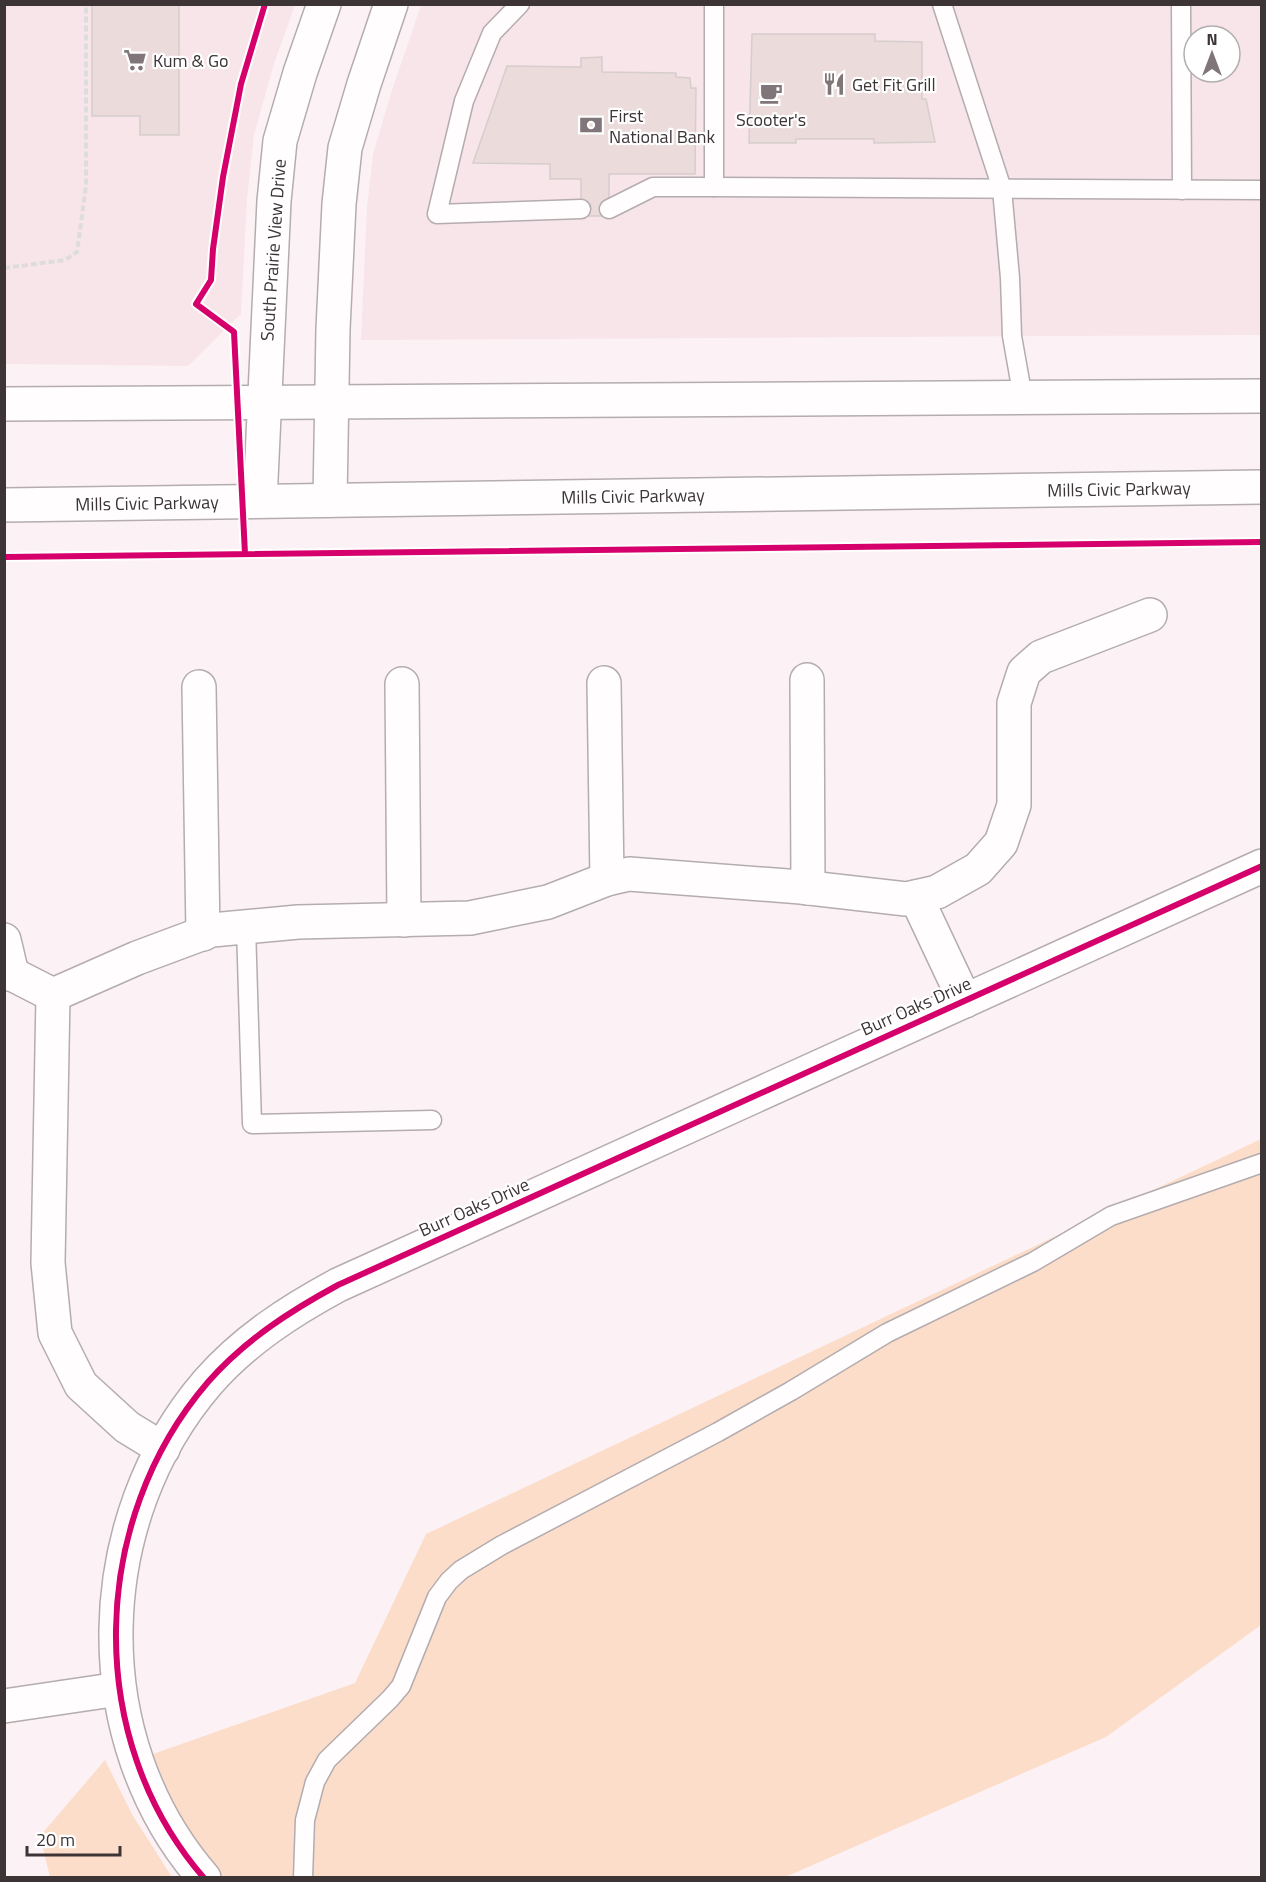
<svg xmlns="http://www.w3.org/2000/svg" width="1266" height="1882" viewBox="0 0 1266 1882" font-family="'Titillium Web',sans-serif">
  <rect width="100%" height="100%" fill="#fcf2f5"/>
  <g fill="#f8e5e9" fill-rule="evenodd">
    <polygon points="5,5 295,5 274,64 254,135 247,199 241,314 188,366 5,364"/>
    <path d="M421 5H1261V335L361 340 367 207 373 154 391 93ZM1194 36H1230V72H1194Z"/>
  </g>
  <g fill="#fcddca">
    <polygon points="1261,1139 1261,1625 1106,1737 783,1878 204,1877 136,1760 355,1683 426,1534"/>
    <polygon points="105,1760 133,1816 172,1877 50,1877 40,1836"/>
  </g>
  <g fill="#ebdbda" stroke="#d6cdcd" stroke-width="1.5">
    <polygon points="92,4 179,4 179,135 140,135 140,116 92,116"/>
    <polygon points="752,34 875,34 875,41 922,42 922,99 926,99 935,142 874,143 874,139 796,139 796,143 749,143"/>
    <polygon points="602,57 602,72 676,73 676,77 690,78 691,88 696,88 695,174 609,174 609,216 581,216 581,179 550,179 550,164 473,163 507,66 581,67 581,58"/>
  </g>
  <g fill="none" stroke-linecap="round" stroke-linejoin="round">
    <g stroke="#b4acae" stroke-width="21">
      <g id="service">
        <polyline points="520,4 492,33 464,101 437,214 581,209"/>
        <polyline points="942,4 1002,189 1010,278 1012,336 1023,398"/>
        <polyline points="1181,4 1182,190"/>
        <polyline points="714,187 1262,190"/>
        <polyline points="609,209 653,187 714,187 714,4"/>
        <polyline points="246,927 252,1124 432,1120"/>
        <polyline points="303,1878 305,1820 315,1782 327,1760 390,1699 401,1686 437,1597 449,1581 461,1570 502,1545 718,1432 791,1391 887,1333 1033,1262 1111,1216 1262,1163"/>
      </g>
    </g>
    <g stroke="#b4acae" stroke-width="36">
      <g id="minor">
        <polyline points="807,680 808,888"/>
        <polyline points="604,683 607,879"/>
        <polyline points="402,684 404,920"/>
        <polyline points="199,687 203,934"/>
        <polyline points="916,897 965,1001"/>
        <polyline points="4,940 12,974"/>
        <polyline points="4,974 12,974 53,995 137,958 212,930 298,922 470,918 548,902 607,879 629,874 801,887 906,899 937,892 978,869 1001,843 1014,805 1014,703 1024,672 1041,657 1150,615"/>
        <polyline points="53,995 48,1263 55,1333 81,1385 127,1427 163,1449"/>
        <polyline points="4,1706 119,1689"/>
        <path d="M204 1878C83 1739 89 1520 208 1382 245 1340 290 1311 338 1285L1262 866"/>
      </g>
    </g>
    <g stroke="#b4acae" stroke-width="36">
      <g id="tertiary">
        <polyline points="330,500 333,329 339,204 345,148 364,84 391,4"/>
        <polyline points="260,501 274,201 280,141 300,73 324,4"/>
      </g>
    </g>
    <g stroke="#b4acae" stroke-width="36">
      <g id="primary">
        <polyline points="4,404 1262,396"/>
        <polyline points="4,505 1262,487"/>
      </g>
    </g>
    <polyline stroke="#dedcdc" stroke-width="4" stroke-dasharray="6 3" stroke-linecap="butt" points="4,268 65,260 77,252 86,186 86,4"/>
    <use href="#service" stroke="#fffdfe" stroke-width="18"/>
    <use href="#minor" stroke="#fffdfe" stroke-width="33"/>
    <use href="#tertiary" stroke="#fffdfe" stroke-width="33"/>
    <use href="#primary" stroke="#fffdfe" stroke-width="33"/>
    <g stroke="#fff" stroke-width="10">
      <g id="cycleway">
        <polyline points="245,554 234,332 196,304 211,280 213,249 223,177 241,84 265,4"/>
        <polyline points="4,557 1262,542"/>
        <path d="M204 1878C83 1739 89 1520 208 1382 245 1340 290 1311 338 1285L1262 866"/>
      </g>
    </g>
    <use href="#cycleway" stroke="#d6006c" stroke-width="6"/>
  </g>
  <defs>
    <g id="supermarket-bare" transform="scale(1.8)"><path d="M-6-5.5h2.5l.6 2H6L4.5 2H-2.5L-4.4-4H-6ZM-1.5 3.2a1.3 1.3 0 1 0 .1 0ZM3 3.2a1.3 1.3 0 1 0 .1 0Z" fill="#807679" stroke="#fff" stroke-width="2.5" paint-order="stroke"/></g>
    <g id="restaurant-bare" transform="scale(1.8)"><path d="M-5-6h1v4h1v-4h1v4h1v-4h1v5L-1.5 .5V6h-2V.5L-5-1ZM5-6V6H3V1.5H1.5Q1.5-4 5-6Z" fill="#807679" stroke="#fff" stroke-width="2.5" paint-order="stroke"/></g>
    <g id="cafe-bare" transform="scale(1.8)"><path d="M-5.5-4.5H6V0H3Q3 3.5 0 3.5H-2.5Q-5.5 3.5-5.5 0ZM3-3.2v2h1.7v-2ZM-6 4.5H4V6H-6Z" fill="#807679" stroke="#fff" stroke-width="2.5" paint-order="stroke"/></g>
    <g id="bank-bare" transform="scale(1.8)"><path d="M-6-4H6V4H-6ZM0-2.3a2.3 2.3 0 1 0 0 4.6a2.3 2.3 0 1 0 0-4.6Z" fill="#807679" stroke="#fff" stroke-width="2.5" paint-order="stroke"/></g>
  </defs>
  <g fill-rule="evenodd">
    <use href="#supermarket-bare" x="135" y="60"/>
    <use href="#restaurant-bare" x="834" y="84"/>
    <use href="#cafe-bare" x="771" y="93"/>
    <use href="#bank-bare" x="591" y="125"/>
  </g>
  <g text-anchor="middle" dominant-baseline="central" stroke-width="4.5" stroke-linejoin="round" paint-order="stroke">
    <g font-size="18" fill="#3d3436" stroke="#fff" text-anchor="start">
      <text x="153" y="60">Kum &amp; Go</text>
      <text x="852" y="84">Get Fit Grill</text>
      <text x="609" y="115">First<tspan x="609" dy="21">National Bank</tspan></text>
      <text x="771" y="119" text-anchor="middle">Scooter's</text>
    </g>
    <g font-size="18" fill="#3d3436" stroke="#fff">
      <text transform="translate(273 250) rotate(-86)">South Prairie View Drive</text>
      <text transform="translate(1119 489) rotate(-1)">Mills Civic Parkway</text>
      <text transform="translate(633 496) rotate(-1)">Mills Civic Parkway</text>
      <text transform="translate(147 503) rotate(-1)">Mills Civic Parkway</text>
      <text transform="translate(916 1006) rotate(-24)">Burr Oaks Drive</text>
      <text transform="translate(474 1207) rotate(-24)">Burr Oaks Drive</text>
    </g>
  </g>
  <rect width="1266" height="1882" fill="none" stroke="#3d3436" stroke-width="12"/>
  <g transform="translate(1212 54)"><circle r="28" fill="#ffffff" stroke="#b1aeaf" stroke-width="1.5"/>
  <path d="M0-4.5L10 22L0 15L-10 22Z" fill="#807679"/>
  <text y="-9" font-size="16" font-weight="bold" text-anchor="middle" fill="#3d3436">N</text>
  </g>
  <path d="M27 1846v9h93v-9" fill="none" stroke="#3d3436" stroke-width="3"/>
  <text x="36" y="1846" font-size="18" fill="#3d3436" stroke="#ffffff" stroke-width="4.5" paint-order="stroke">20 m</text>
</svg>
